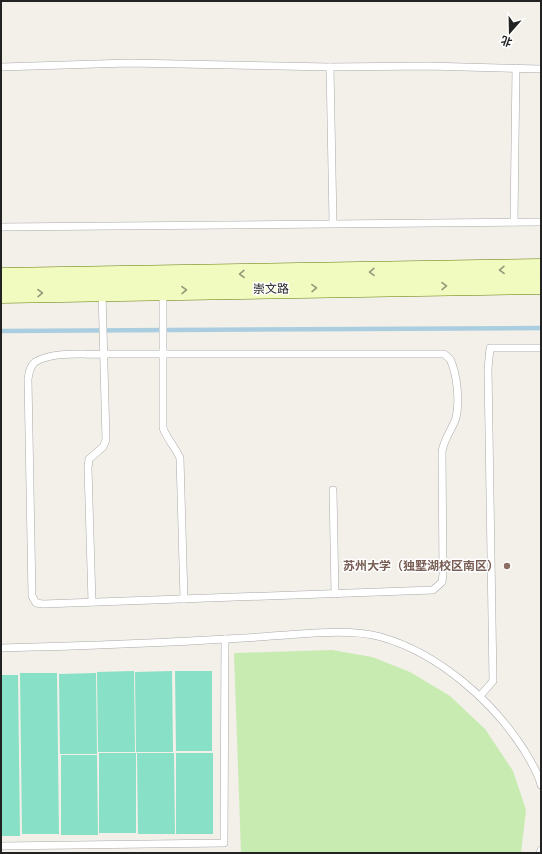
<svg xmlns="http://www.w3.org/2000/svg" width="542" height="854" viewBox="0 0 542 854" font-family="'Fira Sans','Noto Sans SC',sans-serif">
  <rect width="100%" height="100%" fill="#f2f0e9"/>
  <polygon fill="#c7ebb0" points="332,650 372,657 410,672 450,696 485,729 513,771 526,810 521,853 241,853 234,653"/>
  <g fill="#88e0c6">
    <polygon points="134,671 135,752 98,752 97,672"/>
    <polygon points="172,671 173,752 136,752 135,672"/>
    <polygon points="175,671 212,671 212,751 176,751"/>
    <polygon points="20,673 57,673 59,834 22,834"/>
    <polygon points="96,673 97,754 60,754 59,674"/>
    <polygon points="1,675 18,675 20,836 1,836"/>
    <rect x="99" y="753" width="37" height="80"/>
    <polygon points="137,753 174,753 175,834 138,834"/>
    <rect x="176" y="753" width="37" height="81"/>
    <polygon points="61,755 97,755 98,835 61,835"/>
  </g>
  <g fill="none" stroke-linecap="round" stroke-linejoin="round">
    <polyline stroke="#aacedf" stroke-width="4.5" points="1,331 541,328"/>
    <g stroke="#a9a9a9" stroke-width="8">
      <g id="lane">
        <polyline points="1,67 129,63 330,67 427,66 541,69"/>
        <polyline points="330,67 333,223"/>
        <polyline points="514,222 516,68"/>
        <polyline points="1,227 541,222"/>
        <path d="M163 293V428C167 439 175 447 180 458L184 599"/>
        <path d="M103 354H444L450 359C457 374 460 401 456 418 452 430 444 438 442 452L443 574 442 582 433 590 43 604 36 603 32 596 28 379C29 372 30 366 35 362 54 351 83 355 103 354Z"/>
        <polyline points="333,490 335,594"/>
        <polyline points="92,602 88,468 89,459 103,447 106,440 102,292"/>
        <path d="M1 648C82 646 163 643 244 638 283 636 345 627 381 637 438 653 493 701 524 750 531 762 538 772 541 785"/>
        <polyline points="480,696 493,681 488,369 490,348 541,348"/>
        <polyline points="1,846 224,843 225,639"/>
        <polyline points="540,853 541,850"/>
      </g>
    </g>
    <g stroke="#647d05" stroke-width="21">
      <g id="secondary">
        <polyline points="1,278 541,269"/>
        <polyline points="1,293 541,284"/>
      </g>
    </g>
    <use href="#lane" stroke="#fff" stroke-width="7"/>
    <use href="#secondary" stroke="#f1fabf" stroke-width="20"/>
  </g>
  <defs><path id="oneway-chevron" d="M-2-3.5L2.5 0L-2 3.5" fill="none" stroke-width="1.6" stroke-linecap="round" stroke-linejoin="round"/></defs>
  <g stroke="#949978">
    <use href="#oneway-chevron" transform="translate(502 270) rotate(179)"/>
    <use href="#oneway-chevron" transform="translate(372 272) rotate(179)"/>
    <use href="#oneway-chevron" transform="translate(242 274) rotate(179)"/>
    <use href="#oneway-chevron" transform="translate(444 286) rotate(-1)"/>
    <use href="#oneway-chevron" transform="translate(314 288) rotate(-1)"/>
    <use href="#oneway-chevron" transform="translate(184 290) rotate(-1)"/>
    <use href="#oneway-chevron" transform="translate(40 293) rotate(-1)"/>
  </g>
  <circle fill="#8d6e63" stroke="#fff" stroke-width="1.5" cx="507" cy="566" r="4"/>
  <g text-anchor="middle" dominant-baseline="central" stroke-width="3" stroke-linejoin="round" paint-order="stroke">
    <g font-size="12" fill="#222" stroke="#fff">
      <text transform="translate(271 289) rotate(-1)">崇文路</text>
    </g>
    <g font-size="12" font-weight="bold" fill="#785e54" stroke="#fff" text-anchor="end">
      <text x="499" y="566">苏州大学（独墅湖校区南区）</text>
    </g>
  </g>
  <rect width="542" height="854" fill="none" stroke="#222222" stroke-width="4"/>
  <g transform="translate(510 32) rotate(200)" stroke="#ffffff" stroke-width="3" paint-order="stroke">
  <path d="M0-3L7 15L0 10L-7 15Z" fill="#222222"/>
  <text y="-6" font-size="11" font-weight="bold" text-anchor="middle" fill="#222222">北</text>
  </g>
</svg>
